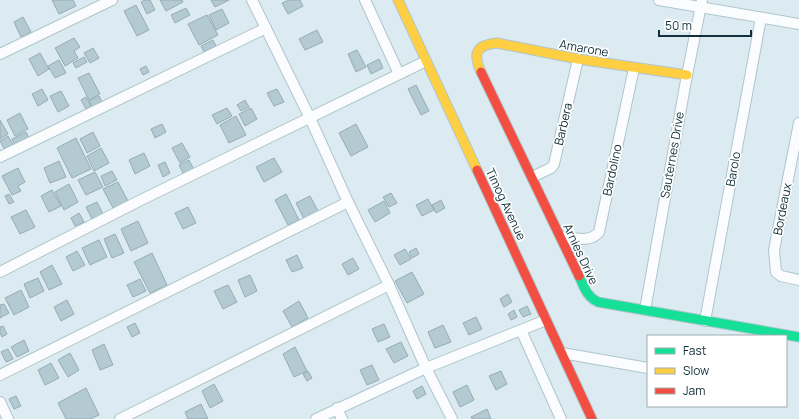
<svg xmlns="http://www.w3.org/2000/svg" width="799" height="419" viewBox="0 0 799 419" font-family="Manrope,sans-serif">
  <rect width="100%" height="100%" fill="#dbebf1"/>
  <g fill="#b4cad2" stroke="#96acb4">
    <polygon points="52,0 73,0 76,6 59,14"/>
    <polygon points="145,0 150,0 155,10 147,14 141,2"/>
    <polygon points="160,0 182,0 183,2 166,11"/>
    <polygon points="211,0 229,0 215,7"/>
    <polygon points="289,0 300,0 303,6 288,14 282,3"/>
    <polygon points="136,5 149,30 137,36 124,11"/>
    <polygon points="186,8 190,15 175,23 171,15"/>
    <polygon points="222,9 229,23 216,30 209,15"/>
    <polygon points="207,15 218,35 199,45 188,24"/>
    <polygon points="23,17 31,32 21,37 14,22"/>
    <polygon points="317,30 323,42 305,50 299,39"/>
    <polygon points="74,38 80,47 74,51 78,58 65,66 55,48"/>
    <polygon points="213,40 216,46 204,52 201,46"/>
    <polygon points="93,48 99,58 90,63 84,53"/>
    <polygon points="357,50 366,67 356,72 348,54"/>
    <polygon points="40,53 49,69 38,76 29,59"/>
    <polygon points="84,57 87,62 76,68 73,63"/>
    <polygon points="379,59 383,68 371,74 367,65"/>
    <polygon points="59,60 66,73 55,78 48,66"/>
    <polygon points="146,66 149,72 143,75 140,69"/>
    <polygon points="89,73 100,94 89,100 78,78"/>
    <polygon points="416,85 429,111 421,115 408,89"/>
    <polygon points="42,89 48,100 38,106 32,94"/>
    <polygon points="277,89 284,102 274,106 267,93"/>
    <polygon points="61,91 69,106 58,112 50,96"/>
    <polygon points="99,96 102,102 92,107 89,101"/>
    <polygon points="86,97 91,106 86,109 81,100"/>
    <polygon points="245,100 249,107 241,111 237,105"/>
    <polygon points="227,108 232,116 217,124 212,115"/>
    <polygon points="251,108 257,119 245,126 239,114"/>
    <polygon points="20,113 28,129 15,136 7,120"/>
    <polygon points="236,116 246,135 229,143 220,125"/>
    <polygon points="0,120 8,134 0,139"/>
    <polygon points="162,124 166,132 155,138 151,129"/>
    <polygon points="356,124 368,147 351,156 339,133"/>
    <polygon points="26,132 29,138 15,145 12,139"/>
    <polygon points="93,132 100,146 87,153 80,139"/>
    <polygon points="8,136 14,146 5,150 0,141"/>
    <polygon points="76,138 91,169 72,178 57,148"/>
    <polygon points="182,143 190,157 180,163 172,148"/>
    <polygon points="101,148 109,163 94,171 87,156"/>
    <polygon points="144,153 150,166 135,174 129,160"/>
    <polygon points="274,158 282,172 264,182 256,167"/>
    <polygon points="189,160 194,170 184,175 179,165"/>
    <polygon points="59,161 66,177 50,183 44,168"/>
    <polygon points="165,162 170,173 163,177 158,165"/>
    <polygon points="18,168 25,182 18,186 21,191 12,195 2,176"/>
    <polygon points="112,171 117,180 105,186 101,176"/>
    <polygon points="95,172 103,187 86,195 78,180"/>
    <polygon points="118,182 128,201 113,208 103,189"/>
    <polygon points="69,184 78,202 64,210 55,192"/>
    <polygon points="52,190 61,206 49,212 41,196"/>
    <polygon points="391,193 397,203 389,207 383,197"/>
    <polygon points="9,194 14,202 9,204 5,196"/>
    <polygon points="286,194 299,220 288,225 275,200"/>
    <polygon points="310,196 318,211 304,219 296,203"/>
    <polygon points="428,199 434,210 422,216 416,205"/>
    <polygon points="441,200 445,208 436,213 432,205"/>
    <polygon points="384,201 390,213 375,222 368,210"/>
    <polygon points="97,202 103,214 92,219 86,207"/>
    <polygon points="188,207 196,223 183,229 175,213"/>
    <polygon points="26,210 35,227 20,234 11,217"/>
    <polygon points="79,213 84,222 75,226 71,218"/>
    <polygon points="138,221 148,243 131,251 121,229"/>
    <polygon points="115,234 124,253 112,258 104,239"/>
    <polygon points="99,240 107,257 90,265 82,248"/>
    <polygon points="416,248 419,254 412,258 409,252"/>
    <polygon points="405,249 411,259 400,265 394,255"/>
    <polygon points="77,251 85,265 73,271 66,257"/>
    <polygon points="152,253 167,285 150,293 134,262"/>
    <polygon points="297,255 303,268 292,272 286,260"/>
    <polygon points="353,258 359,269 348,275 342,264"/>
    <polygon points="52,265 62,284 49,290 40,272"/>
    <polygon points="412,272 424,294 407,303 395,281"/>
    <polygon points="250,275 257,291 245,297 238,280"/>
    <polygon points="38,278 44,291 30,298 24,284"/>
    <polygon points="140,279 146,291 133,297 127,285"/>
    <polygon points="228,285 237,302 223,309 214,291"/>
    <polygon points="21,290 29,307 14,315 5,298"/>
    <polygon points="508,294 512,302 504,307 500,299"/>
    <polygon points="67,300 74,314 61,321 54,307"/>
    <polygon points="299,301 308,318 292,327 283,311"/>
    <polygon points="4,304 9,313 0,318 0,305"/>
    <polygon points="527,306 531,314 523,317 519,310"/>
    <polygon points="514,310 517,317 511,320 508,314"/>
    <polygon points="476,317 482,329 469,335 463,323"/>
    <polygon points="135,323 140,333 132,337 127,327"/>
    <polygon points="384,324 390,337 378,342 372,329"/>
    <polygon points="443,325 451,342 435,348 428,332"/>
    <polygon points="3,326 7,334 2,337 0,333 0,327"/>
    <polygon points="24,340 29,351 17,357 11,347"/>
    <polygon points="401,342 408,356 394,363 386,349"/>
    <polygon points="104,344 113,365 100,370 92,350"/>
    <polygon points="295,347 307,371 294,377 283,354"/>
    <polygon points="8,349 13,359 6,362 1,352"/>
    <polygon points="70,353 79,370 68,377 58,360"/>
    <polygon points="51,363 59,378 45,385 38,370"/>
    <polygon points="372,365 379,380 367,385 360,370"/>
    <polygon points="308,371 312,378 307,381 303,374"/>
    <polygon points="501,371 507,384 496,390 489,376"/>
    <polygon points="214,384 223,401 210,408 202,391"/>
    <polygon points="467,385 474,400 460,407 453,392"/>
    <polygon points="422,386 426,394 417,399 413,391"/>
    <polygon points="86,388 99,415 90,419 66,419 58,403"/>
    <polygon points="16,396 21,406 14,409 9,399"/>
    <polygon points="201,404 208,419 188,419 185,412"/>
    <polygon points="487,409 491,419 472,419 471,417"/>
  </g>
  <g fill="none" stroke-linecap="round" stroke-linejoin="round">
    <g stroke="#afc5cd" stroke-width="12">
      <g id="street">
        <polyline points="252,0 310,118 348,202 389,285 426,368 452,419"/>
        <polyline points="365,0 399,74"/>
        <polyline points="659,0 799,24"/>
        <polyline points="0,54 112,0"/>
        <polyline points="799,123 774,250 776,272 781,276 799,280"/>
        <polyline points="0,157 266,28"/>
        <polyline points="532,177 551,168 554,164 578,59"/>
        <path d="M561 237C573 238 591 243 599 232L634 68"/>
        <polyline points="0,272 141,200 426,61"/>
        <polyline points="645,310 687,75 702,0"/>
        <polyline points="705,321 761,18"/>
        <polyline points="521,330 561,419"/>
        <polyline points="562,353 648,368"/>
        <polyline points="0,375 348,202"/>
        <polyline points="0,402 8,419"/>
        <polyline points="337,408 342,419"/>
        <polyline points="120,419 389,285"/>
        <polyline points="316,419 426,368 546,320"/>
      </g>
    </g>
    <g stroke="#afc5cd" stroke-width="11">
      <path id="fast" d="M579 276C584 287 587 297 598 302L799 337"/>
    </g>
    <g stroke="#afc5cd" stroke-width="11">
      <g id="slow">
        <polyline points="398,0 477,170"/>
        <path d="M481 72C473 54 475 45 497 43L578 59 687 75"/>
      </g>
    </g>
    <g stroke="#afc5cd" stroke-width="11">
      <g id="jam">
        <polyline points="481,72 579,276"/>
        <polyline points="477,170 592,419"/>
      </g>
    </g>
    <use href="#street" stroke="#fafcfd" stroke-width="10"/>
    <use href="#fast" stroke="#16e098" stroke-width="9"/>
    <use href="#slow" stroke="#ffcf43" stroke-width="9"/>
    <use href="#jam" stroke="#f24e42" stroke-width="9"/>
  </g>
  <g text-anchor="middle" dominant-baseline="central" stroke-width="3.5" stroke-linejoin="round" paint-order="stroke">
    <g font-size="12" fill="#10313b" stroke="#fff">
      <text transform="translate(584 48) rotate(10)">Amarone</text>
      <text transform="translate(563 124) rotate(-77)">Barbera</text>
      <text transform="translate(672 155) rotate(-80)">Sauternes Drive</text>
      <text transform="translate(733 169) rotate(-80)">Barolo</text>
      <text transform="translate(612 170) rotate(-78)">Bardolino</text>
      <text transform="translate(506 204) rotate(65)">Timog Avenue</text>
      <text transform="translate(782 209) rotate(-79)">Bordeaux</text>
      <text transform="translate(581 254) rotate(65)">Arnies Drive</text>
    </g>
  </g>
  <rect x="647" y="335" width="140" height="72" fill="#ffffff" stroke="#9fadb1"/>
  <rect x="655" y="348" width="20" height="6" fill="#16e098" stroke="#9fadb1"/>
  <text x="683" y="355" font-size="12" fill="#10313b">Fast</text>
  <rect x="655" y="368" width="20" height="6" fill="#ffcf43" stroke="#9fadb1"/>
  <text x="683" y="375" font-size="12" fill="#10313b">Slow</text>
  <rect x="655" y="388" width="20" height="6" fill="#f24e42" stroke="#9fadb1"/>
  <text x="683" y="395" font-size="12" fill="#10313b">Jam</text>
  <path d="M659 30v6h92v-6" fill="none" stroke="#10313b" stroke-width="2"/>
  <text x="665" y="30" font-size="12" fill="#10313b" stroke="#ffffff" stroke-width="3" paint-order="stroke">50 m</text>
</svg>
